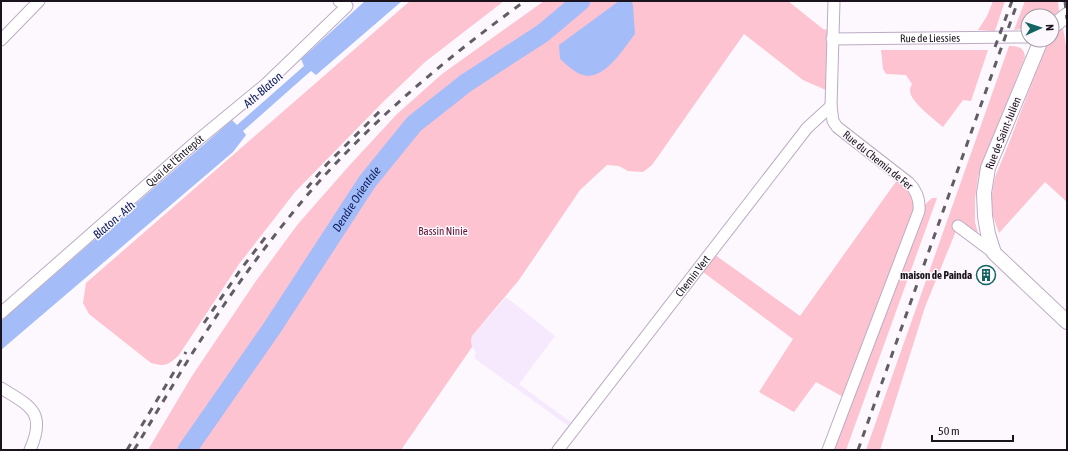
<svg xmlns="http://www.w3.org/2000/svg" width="1068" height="451" viewBox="0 0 1068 451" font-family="'Asap Condensed',sans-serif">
  <rect width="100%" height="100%" fill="#fcf8fd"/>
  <polygon fill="#f7e9fd" points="506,297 555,336 519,384 576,426 574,430 474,358 476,352 472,347 471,341 472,336"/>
  <g fill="#fdc3d1">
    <path d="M410 1H504L425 62 384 101 295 192 239 264 179 355C168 365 166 367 151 363L89 314 83 303 86 283Z"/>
    <polygon points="544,1 788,1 823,29 833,31 828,91 803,80 744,34 652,165 643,172 628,171 619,166 607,165 580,190 519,280 472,336 471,341 472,347 401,450 148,450 192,376 256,281 298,224 348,167 397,114 442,74"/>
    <polygon points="993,1 1005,1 995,31 978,30 987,16"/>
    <polygon points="1025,1 1058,1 1059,11 1052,17 1028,16 1028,28 1014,30"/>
    <polygon points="1063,28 1067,51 1067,202 1045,182 999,233 993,216 991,199 995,177 1009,143 1048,40 1052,40 1052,35"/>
    <path d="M1009 46C1018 46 1024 47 1025 57L978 177 975 199V222L981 244 958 226 925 307 880 450H866Z"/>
    <path d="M881 50H988L971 101 963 100 943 127C935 120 909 101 910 90 910 88 911 86 912 84L906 75 886 74 883 69Z"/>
    <polygon points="900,176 909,183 919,210 932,198 937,198 846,450 828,450 847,399 816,382 794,412 759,392 793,339 699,269 711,252 800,316"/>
  </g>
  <g fill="#a4bdf8">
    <polygon points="365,1 402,1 316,75 311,71 304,77 243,131 246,135 233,152 1,350 1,321 232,120 237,125 304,66 301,59"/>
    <path d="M619 1H632L633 6 635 34C623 49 603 84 580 74 573 71 566 64 560 59L559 45Z"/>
  </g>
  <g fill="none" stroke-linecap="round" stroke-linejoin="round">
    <path stroke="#a4bdf8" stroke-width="19" id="s1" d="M187 450 272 328 367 182 414 124 466 83 543 33 581 1"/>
    <g stroke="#bcabc5" stroke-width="13">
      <g id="minor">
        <path id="s2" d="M832 39 1028 37"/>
        <polyline points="1,40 39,1"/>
        <polyline points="958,226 994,253"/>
        <path id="s3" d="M1 313 198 140 266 84 347 6 339 1"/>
        <path d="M1 388C30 406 47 412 30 450"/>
        <path id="s4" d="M558 450 807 128 831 106"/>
        <path d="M828 450 919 211C920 200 917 191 909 183L837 127 833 121 831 106 834 1"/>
      </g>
    </g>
    <g stroke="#bcabc5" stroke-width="16">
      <g id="tertiary">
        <polyline points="1052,27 1067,15"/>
        <polyline points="1041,40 988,168 984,193 985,216 988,234 994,253 1067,322"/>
      </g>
    </g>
    <use href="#minor" stroke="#fff" stroke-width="11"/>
    <use href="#tertiary" stroke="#fff" stroke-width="14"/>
    <g stroke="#625c64" stroke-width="3" stroke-dasharray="7 7" stroke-linecap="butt">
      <polyline points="1065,1 1067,19"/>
      <polyline points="995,47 1012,1"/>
      <polyline points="307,188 327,164 381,110"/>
      <polyline points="204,323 241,269 268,234"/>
      <polyline points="127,450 186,352"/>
      <path d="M134 450C159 409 182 368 208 329 232 292 258 256 286 221 353 136 438 64 525 1"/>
      <polyline points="858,450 1018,1"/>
    </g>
  </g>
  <defs>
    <g id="building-ring" transform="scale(1)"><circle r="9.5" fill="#fcf8fd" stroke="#136363" stroke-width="1.5"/><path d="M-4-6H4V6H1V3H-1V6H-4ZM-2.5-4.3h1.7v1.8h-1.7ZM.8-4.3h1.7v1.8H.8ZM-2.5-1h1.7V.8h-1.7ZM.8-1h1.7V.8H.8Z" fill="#136363"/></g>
  </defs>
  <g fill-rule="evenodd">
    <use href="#building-ring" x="986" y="275"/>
  </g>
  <g text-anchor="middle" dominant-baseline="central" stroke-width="3" stroke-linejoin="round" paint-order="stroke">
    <g font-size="11" fill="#1a131d" stroke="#fcf8fd">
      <text stroke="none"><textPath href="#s2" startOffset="98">Rue de Liessies</textPath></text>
      <text transform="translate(1003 133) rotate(-68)">Rue de Saint-Julien</text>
      <text transform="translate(878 160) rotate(39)">Rue du Chemin de Fer</text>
      <text stroke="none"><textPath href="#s3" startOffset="231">Quai de l'Entrepôt</textPath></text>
      <text stroke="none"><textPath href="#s4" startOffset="220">Chemin Vert</textPath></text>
    </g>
    <g font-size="11" fill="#651132" stroke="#fcf8fd">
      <text x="443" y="231">Bassin Ninie</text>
    </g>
    <g font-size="11" font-weight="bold" fill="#1a131d" stroke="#fcf8fd" text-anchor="end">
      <text x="972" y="275">maison de Painda</text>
    </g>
    <g font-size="12" font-style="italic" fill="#0f2063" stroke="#fcf8fd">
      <text transform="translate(263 90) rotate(-41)">Ath-Blaton</text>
      <text stroke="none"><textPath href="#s1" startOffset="303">Dendre Orientale</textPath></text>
      <text transform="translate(114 220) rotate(-41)">Blaton - Ath</text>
    </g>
  </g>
  <rect width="1068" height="451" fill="none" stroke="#1a131d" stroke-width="4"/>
  <g transform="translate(1040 28) rotate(87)"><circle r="19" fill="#fcf8fd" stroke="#a29ca3"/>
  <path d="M0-3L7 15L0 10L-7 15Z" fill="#136363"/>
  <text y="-6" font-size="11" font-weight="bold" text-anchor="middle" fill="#1a131d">N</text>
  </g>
  <path d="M932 435v6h81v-6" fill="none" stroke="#1a131d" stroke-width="2"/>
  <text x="938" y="435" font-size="12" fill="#1a131d" stroke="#fcf8fd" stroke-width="3" paint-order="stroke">50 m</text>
</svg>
